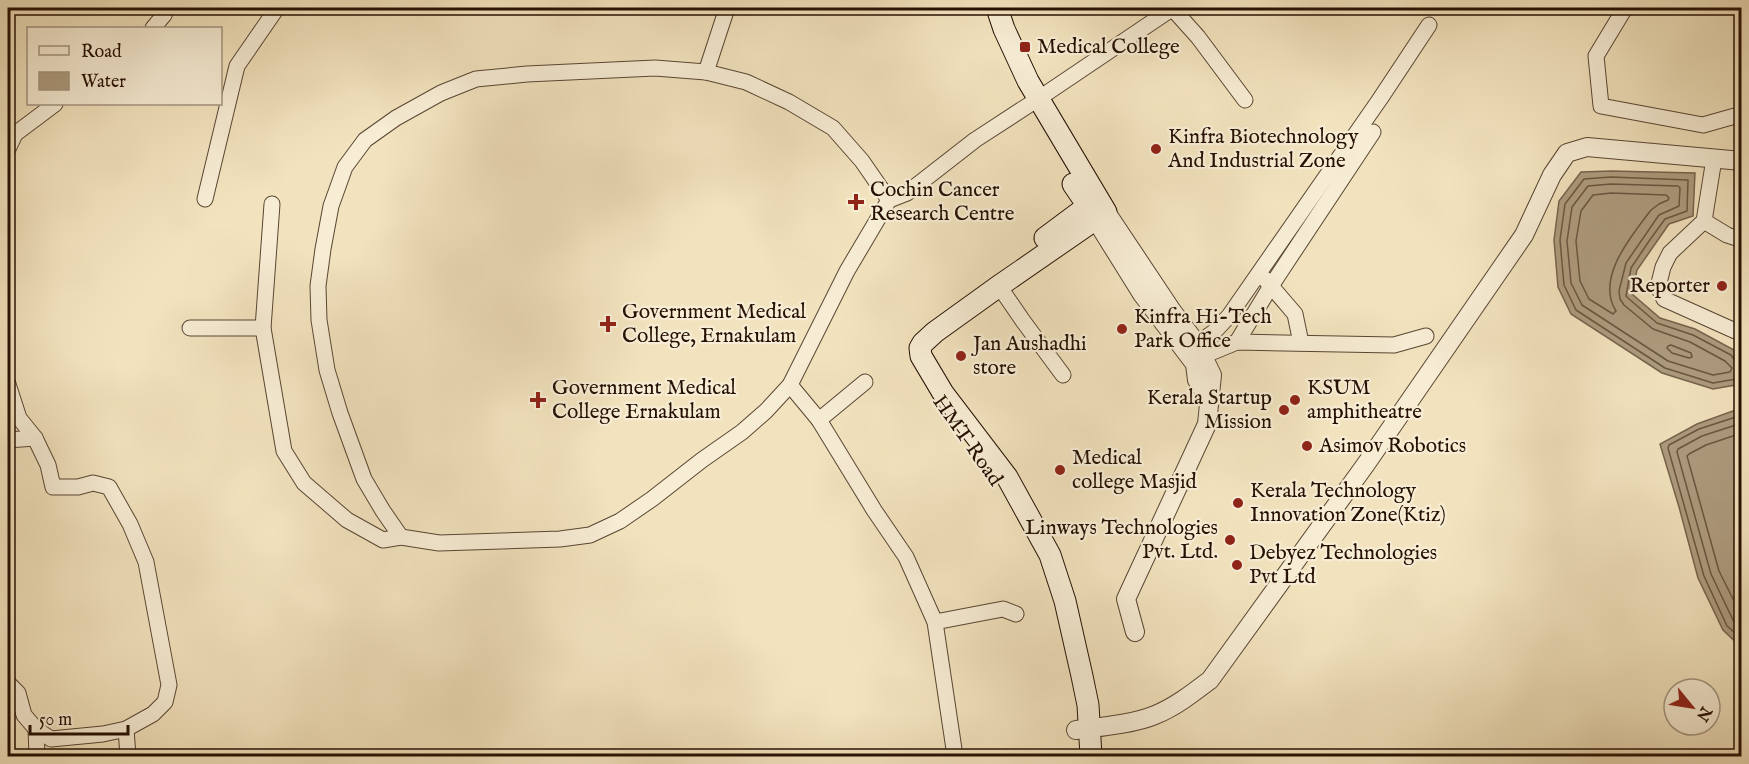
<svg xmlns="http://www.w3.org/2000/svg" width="1749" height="764" viewBox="0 0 1749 764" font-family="'IM FELL English',serif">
  <rect width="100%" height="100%" fill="#f2e3be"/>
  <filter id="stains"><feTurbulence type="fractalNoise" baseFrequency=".00333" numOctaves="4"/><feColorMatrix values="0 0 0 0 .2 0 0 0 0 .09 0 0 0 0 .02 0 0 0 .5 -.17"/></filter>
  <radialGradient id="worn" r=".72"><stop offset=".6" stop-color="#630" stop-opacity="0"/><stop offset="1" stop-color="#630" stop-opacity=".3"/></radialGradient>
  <g fill="#ad9b7e" stroke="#77634d" stroke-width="1.5">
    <polygon points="1611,171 1695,173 1693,216 1669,224 1637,270 1632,294 1660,318 1695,329 1736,351 1741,361 1741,384 1713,389 1662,373 1571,314 1558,287 1554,240 1559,201 1581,172"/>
    <polygon points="1741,408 1741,647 1723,630 1698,578 1679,507 1660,444 1697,424"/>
  </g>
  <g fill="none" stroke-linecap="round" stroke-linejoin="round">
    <g stroke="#6a5640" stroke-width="1.5">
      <polygon points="1611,184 1678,186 1680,188 1679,206 1659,215 1626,263 1619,291 1620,299 1624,305 1653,329 1690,342 1725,361 1732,368 1730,372 1713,375 1668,361 1582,305 1571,283 1567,241 1572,207 1588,186"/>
      <path d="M1611 193 1666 195 1669 198 1668 200 1659 204 1651 210C1632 235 1595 278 1616 311L1613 314 1589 299 1580 281 1576 241 1581 211 1593 195Z"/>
      <polygon points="1671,345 1691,353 1692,357 1689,358 1672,353 1667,348 1668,346"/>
      <polyline points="1742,363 1736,362 1731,355 1693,335 1657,323 1629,299 1626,296 1631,268 1649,241 1665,219 1687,211 1688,180 1611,177 1584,179 1565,204 1560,240 1564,285 1576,310 1665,368 1713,383 1742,378"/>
      <polyline points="1742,415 1699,429 1669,445 1668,448 1704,576 1727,626 1742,639"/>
      <polyline points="1742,423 1702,436 1678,449 1677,452 1711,574 1734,622 1742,629"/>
      <polyline points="1742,433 1706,445 1689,454 1687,456 1719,571 1742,617"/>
    </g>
    <g stroke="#594532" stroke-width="17">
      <g id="minor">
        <polyline points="1172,8 1198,37 1245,100"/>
        <polyline points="1625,8 1596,56 1601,106 1703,125 1742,114"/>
        <polyline points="153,28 164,15 167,8"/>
        <polyline points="706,72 727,8"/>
        <polyline points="8,149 15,134 55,104"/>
        <polyline points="1714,159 1704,221 1670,253 1663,267 1658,287 1664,299 1742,334"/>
        <polyline points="205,199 237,66 277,8"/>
        <polyline points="272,204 263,328 284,451 304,483 347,520 383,540 401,537 439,543 560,539 590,535 620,521 652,499 702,460 742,432 766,411 790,385 847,271 889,200 907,193 975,140 1038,99 1173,8"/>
        <polyline points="1704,221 1727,235 1742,240"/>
        <polyline points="1265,279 1295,314 1301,343"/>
        <polyline points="999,286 1023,321 1063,375"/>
        <polyline points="190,328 263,328"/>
        <polyline points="1237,342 1271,286 1373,132"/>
        <polyline points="1197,344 1214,332 1229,316 1380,99 1429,25"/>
        <polyline points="1203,356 1237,342 1394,345 1426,336"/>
        <polyline points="8,384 19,418 35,438 48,465 53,487 78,487 93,483 109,487 130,524 146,562 169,685 165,702 153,714 126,729 103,734 51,739 36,729 24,715 18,693 8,683"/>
        <polyline points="790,385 819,420 874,510 906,557 935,622"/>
        <polyline points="819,420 865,382"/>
        <polyline points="8,440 35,438"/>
        <polyline points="401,537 383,511 364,479 340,413 327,370 319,320 318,286 323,249 331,206 345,167 365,140 396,118 441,93 476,79 527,74 655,68 706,72 746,82 789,102 833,128 862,161 889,200"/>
        <polyline points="36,729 37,756"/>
        <polyline points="126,729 128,756"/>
        <polyline points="955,756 935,622 1003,609 1016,614"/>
      </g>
    </g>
    <g stroke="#594532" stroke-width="20">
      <g id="tertiary">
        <polyline points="1089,209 1142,294 1195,364 1197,380 1210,402"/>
        <polyline points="1106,212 1172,311 1197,344 1212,375 1207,424 1126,599 1135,632"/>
        <path d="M1076 730C1099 727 1134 724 1155 715 1175 707 1193 693 1210 680L1366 464 1524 235 1552 175 1567 153 1587 147 1742 161"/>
      </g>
    </g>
    <g stroke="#261003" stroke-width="23">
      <g id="secondary">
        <polyline points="997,8 1004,29 1028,81 1106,212 999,286 935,332 923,343 920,348 921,356 943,393 1007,477 1050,555 1065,601 1082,676 1088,705 1091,756"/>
        <polyline points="1045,238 1088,206 1073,184"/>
      </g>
    </g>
    <use href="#minor" stroke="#f7edd5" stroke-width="15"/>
    <use href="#tertiary" stroke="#f7edd5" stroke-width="18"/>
    <use href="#secondary" stroke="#f7edd5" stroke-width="21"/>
  </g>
  <g fill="#8f2418" stroke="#f7edd5" stroke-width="2">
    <rect x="1019" y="41" width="12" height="12" rx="3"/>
    <circle cx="1156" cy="149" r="6"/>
    <path d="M853 193h6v6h6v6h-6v6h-6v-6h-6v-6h6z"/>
    <circle cx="1722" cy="286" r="6"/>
    <path d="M605 315h6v6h6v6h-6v6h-6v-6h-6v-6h6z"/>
    <circle cx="1122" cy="329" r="6"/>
    <circle cx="961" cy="356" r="6"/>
    <path d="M535 391h6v6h6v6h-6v6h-6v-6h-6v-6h6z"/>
    <circle cx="1295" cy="400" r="6"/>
    <circle cx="1284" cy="410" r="6"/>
    <circle cx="1307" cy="446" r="6"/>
    <circle cx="1060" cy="470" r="6"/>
    <circle cx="1238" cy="503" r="6"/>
    <circle cx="1230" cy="540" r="6"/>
    <circle cx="1237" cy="565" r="6"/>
  </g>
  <g text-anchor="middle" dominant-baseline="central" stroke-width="4.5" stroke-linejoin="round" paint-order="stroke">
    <g font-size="21" fill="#261003" stroke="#f7edd5" text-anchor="start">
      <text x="1037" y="47">Medical College</text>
      <text x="1168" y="137">Kinfra Biotechnology<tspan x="1168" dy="24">And Industrial Zone</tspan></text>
      <text x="870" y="190">Cochin Cancer<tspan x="870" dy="24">Research Centre</tspan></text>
      <text x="1710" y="286" text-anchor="end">Reporter</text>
      <text x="622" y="312">Government Medical<tspan x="622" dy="24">College, Ernakulam</tspan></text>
      <text x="1134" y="317">Kinfra Hi-Tech<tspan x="1134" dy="24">Park Office</tspan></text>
      <text x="973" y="344">Jan Aushadhi<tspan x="973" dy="24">store</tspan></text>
      <text x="552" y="388">Government Medical<tspan x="552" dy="24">College Ernakulam</tspan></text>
      <text x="1307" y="388">KSUM<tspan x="1307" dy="24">amphitheatre</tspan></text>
      <text x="1272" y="398" text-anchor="end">Kerala Startup<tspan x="1272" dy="24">Mission</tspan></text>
      <text x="1319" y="446">Asimov Robotics</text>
      <text x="1072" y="458">Medical<tspan x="1072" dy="24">college Masjid</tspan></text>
      <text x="1250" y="491">Kerala Technology<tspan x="1250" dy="24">Innovation Zone(Ktiz)</tspan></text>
      <text x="1218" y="528" text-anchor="end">Linways Technologies<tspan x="1218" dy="24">Pvt. Ltd.</tspan></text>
      <text x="1249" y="553">Debyez Technologies<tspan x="1249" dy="24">Pvt Ltd</tspan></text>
    </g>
    <g font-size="21" fill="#261003" stroke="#f7edd5">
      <text transform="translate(967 441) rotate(55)">HMT Road</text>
    </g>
  </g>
  <rect width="1749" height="764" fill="none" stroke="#f2e3be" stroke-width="30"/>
  <rect x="9" y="9" width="1731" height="746" fill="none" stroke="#261003" stroke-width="3"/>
  <rect x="15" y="15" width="1719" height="734" fill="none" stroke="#261003" stroke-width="1.5"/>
  <rect x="27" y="27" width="195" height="78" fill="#f7edd5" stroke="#a39581" stroke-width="1.5"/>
  <rect x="39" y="46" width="30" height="9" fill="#f7edd5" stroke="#a39581" stroke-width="1.5"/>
  <text x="81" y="57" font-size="18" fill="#261003">Road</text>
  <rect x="39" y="72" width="30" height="18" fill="#ad9b7e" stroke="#a39581" stroke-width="1.5"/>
  <text x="81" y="87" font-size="18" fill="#261003">Water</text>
  <g transform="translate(1692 707) rotate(120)"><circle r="28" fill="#f7edd5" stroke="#a39581" stroke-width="1.5"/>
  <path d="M0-4.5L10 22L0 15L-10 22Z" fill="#8f2418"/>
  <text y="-9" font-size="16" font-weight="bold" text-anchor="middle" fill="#261003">N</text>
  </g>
  <path d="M30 725v9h98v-9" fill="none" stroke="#261003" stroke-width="3"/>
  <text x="39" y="725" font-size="18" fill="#261003" stroke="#f7edd5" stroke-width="4.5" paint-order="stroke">50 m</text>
  <rect width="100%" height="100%" filter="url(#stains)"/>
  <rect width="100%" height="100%" fill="url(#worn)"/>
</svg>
